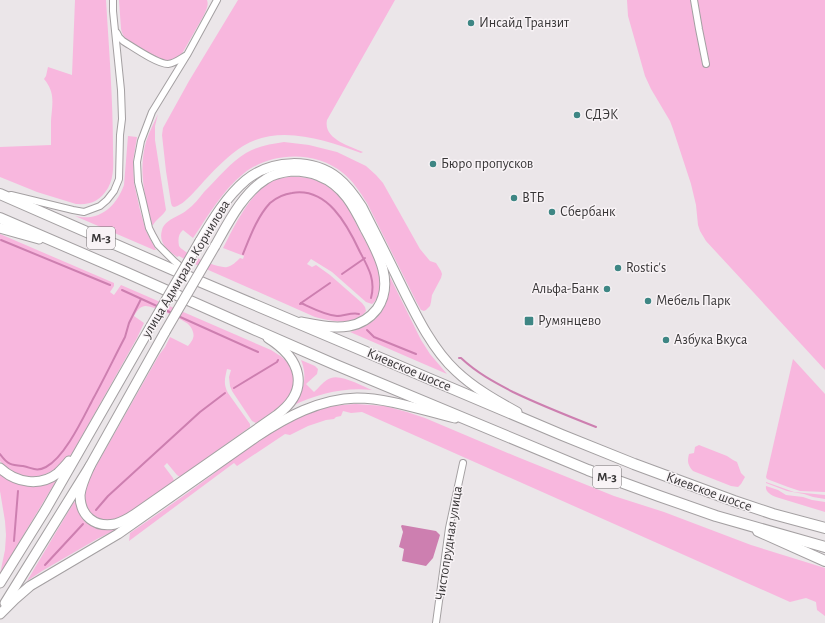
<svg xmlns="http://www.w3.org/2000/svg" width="825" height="623" viewBox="0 0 825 623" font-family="'Alegreya Sans',sans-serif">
  <rect width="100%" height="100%" fill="#ebe6e9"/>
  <g fill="#f8b7de">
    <path d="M75 0H106C109 49 113 99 113 149 113 161 115 176 108 188 100 201 91 205 76 204L37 192 0 177V147L51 145C51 137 51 130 51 122 52 105 56 93 44 79L46 76 48 67 72 75Z"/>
    <path d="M119 0H207C209 5 206 10 204 15L183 52C170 66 162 61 147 52 141 49 134 45 128 41 124 37 122 34 121 29Z"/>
    <path d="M238 0H395L327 120C323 139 350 146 363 152L361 153C324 140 280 124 243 146 229 155 217 167 206 179 198 187 185 205 174 207L172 206 171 203 166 171 162 135 163 128 189 81Z"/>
    <polygon points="627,0 825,0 825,370 706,241 700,231 698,225 696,205 691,184 673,129 670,121 651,89 645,76 628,16"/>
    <path d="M158 114 155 126V140L166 210C163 216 156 219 153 225H152C145 198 138 170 146 142 149 132 154 123 158 114Z"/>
    <path d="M128 136 137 137 133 161 134 183 140 210 146 231 156 250H154L75 216C99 222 116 207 124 185Z"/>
    <path d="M284 142 309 145 337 152 366 166 376 175 383 183 420 249 430 261 436 263 441 271 442 274 441 278 432 295 431 302 430 306 426 310 424 311 421 310 417 303 367 203C360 192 353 181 343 173 315 150 270 152 243 174 222 191 208 216 193 238L183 230C178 234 178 240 179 246 183 253 218 269 227 267 232 266 236 262 240 258L243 259 244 256 223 248C234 227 245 203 263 187 270 181 279 178 288 177 304 176 319 179 331 189 347 201 354 220 363 237 369 247 375 258 378 270 381 280 382 297 372 304L366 302 332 272 311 259 307 264 312 267 316 265 330 275 362 303 365 307 366 311C355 327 330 321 315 317L188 261 179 256 177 257C168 250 158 243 162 230 165 219 179 217 187 210 194 205 199 198 204 192 217 179 231 162 246 153 257 146 272 144 284 142Z"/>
    <path d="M0 234 114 283V286L110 292 114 295 121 285 271 350C275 353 280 355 284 359 297 369 296 389 285 401 277 410 266 416 256 423L252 421 232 391 230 386 229 377 231 370 227 369C225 378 223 384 228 393L250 424V427L180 477 177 475 167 463 164 466 173 478 174 481C165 487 157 493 148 500 133 510 103 534 88 510 80 496 88 480 95 468L159 355 165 347 170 337 188 346C191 342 195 338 193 332 192 328 189 324 185 322 180 318 151 305 145 306 139 307 137 311 134 316L144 323 137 338 73 452C51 478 27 488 0 461Z"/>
    <path d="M390 277 421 340 430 354 447 374 350 332C378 325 391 306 390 277Z"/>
    <polygon points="793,359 825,394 825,492 800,491 788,487 767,479 766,477"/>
    <path d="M301 360 315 366 318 369 317 374 306 384 314 392C319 388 324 380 331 378 341 374 362 386 372 390 344 387 317 394 292 406 304 393 308 377 301 360Z"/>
    <path d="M356 404 385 406 407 412 425 418 515 456 614 496 664 512 751 545 825 568V616L817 610 816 602 806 598 790 602 362 412 351 413 343 411 341 416 336 417 334 419 326 420 308 426 290 435 285 434 237 466 234 463 129 541 130 533C158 514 185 495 212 475 246 450 279 421 320 409 332 405 344 405 356 404Z"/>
    <path d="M699 445 727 456 733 460 737 462 741 473 745 477 741 484 738 487 731 486 693 471C688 465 687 462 689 454L694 453 695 447Z"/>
    <path d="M0 474C16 487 37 490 55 480L56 481 0 574 5 550 6 535 5 521 0 491Z"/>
    <polygon points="766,482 794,492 825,495 825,499 813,497 804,494 787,491 766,483"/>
    <path d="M766 486 778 490 786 495 803 497 812 500 825 502V512L776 497C771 495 765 492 766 486Z"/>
    <path d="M74 502 76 503C79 524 94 531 115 528V530L97 539 42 571 27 581Z"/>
  </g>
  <polygon fill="#cd7fb0" points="402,525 436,531 440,535 433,558 426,566 402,561 404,549 399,547 403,532 401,526"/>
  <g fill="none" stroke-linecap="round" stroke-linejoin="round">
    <g stroke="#cd7fb0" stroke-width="2">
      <polyline points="1,240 110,285"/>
      <path d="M243 254C250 237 257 217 270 203 276 198 284 194 292 193 327 187 347 224 360 252 368 267 376 280 371 298"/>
      <polyline points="342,274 365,258"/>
      <polyline points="122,290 159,307"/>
      <polyline points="301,303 330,283"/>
      <path d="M300 304 301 303C312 308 325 315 337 316 344 316 352 312 359 314"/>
      <polyline points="163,309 172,313"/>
      <polyline points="178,316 258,352"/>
      <polyline points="367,330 374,337 416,354"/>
      <path d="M459 358H461C477 373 494 382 513 392 540 405 568 416 596 427"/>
      <polyline points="234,388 277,362 278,360"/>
      <path d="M0 454C8 465 11 465 23 466 33 468 36 472 46 467 65 457 83 418 93 399 104 379 114 358 125 337L129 323 141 299"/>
      <polyline points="96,510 108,496 200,412 225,393"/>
      <polyline points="14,541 18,491"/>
      <polyline points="45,565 83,524"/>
    </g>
    <g stroke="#a4a0a2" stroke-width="8">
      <g id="minor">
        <polyline points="694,0 699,29 706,64"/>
        <path d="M117 33 119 37 123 41C133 47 157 64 168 64 175 63 180 59 185 56"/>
        <polyline points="11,195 73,210 84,212 100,206 107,200 114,191 119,179 120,135 122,119 121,90 113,11 113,0"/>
        <polyline points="186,271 174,261 158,245 153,236 149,228 142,198 138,182 137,162 141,141 152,112 187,55 217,0"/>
        <polyline points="436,623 449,528 463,463"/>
      </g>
    </g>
    <g stroke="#a4a0a2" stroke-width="11">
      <g id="secondary">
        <polyline points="0,228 39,239"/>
        <path d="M200 241C213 219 226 197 246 180 272 159 312 158 338 178 348 186 355 196 362 207 374 231 387 256 399 281 414 311 431 348 456 371 474 388 495 400 517 412"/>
        <path d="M215 246C228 223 243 193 266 179 273 174 283 172 292 171 301 171 310 172 319 176 343 185 354 207 365 229 378 253 395 283 377 309 370 318 361 324 349 326 334 329 317 325 301 322"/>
        <path d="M90 466C86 475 81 485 80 495 80 516 95 528 115 524 122 522 129 518 135 514L277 415C312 389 300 358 268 338"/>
        <path d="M0 468C16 483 40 487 58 473 62 469 66 465 69 461"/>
        <polyline points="0,583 46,509 151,326"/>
        <polyline points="5,603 90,466 165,332"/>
        <path d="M0 614 15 599 30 586 118 534 256 437C286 417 319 399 357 398 388 398 425 411 455 418"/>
      </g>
    </g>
    <g stroke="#a4a0a2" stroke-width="12">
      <polyline id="primary" points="758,531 825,561"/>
    </g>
    <g stroke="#a4a0a2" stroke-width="12">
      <g id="trunk">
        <polyline points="0,194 201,282 562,435 634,464 734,501 773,514 825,528"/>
        <polyline points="0,218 125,272 251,328 336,365 588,470 659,496 716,516 825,547"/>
      </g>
    </g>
    <use href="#minor" stroke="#fff" stroke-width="6"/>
    <use href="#secondary" stroke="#fff" stroke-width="9"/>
    <use href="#primary" stroke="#fff" stroke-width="10"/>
    <use href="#trunk" stroke="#fff" stroke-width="10"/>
    <g stroke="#a4a0a2" stroke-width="11" stroke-linecap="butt">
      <g id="secondary-bridge">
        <polyline points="151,326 200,241"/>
        <polyline points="165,332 215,246"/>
      </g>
    </g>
    <use href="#secondary-bridge" stroke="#fff" stroke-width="9"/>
  </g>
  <g fill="#3e8684" stroke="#f8f3f6" stroke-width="1.5">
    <circle cx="471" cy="23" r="4"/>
    <circle cx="577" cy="115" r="4"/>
    <circle cx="433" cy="164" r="4"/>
    <circle cx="514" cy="198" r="4"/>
    <circle cx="552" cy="212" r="4"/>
    <circle cx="618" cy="268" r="4"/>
    <circle cx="607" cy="289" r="4"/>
    <circle cx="648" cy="301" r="4"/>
    <rect x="524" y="316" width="10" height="10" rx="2"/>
    <circle cx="666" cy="340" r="4"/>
  </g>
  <g text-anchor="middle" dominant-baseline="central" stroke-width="3" stroke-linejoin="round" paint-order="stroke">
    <g fill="#f8f3f6" stroke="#726f70" stroke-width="1">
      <rect x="87" y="227" width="28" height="22" rx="3"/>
      <rect x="593" y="466" width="28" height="22" rx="3"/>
    </g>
    <g font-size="13" font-weight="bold" fill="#383637">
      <text x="101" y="238">М-3</text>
      <text x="607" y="477">М-3</text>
    </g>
    <g font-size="14" fill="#383637" stroke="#f8f3f6" text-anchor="start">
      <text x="479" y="23">Инсайд Транзит</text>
      <text x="585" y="115">СДЭК</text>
      <text x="441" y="164">Бюро пропусков</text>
      <text x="522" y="198">ВТБ</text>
      <text x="560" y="212">Сбербанк</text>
      <text x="626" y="268">Rostic's</text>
      <text x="599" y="289" text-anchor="end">Альфа-Банк</text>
      <text x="656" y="301">Мебель Парк</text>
      <text x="538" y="321">Румянцево</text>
      <text x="674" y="340">Азбука Вкуса</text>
    </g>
    <g font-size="14" fill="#383637" stroke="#f8f3f6">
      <text transform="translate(186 269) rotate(-59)">улица Адмирала Корнилова</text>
      <text transform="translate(409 370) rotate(23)">Киевское шоссе</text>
      <text transform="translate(709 492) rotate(20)">Киевское шоссе</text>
      <text transform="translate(449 543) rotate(-81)">Чистопрудная улица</text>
    </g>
  </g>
</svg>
